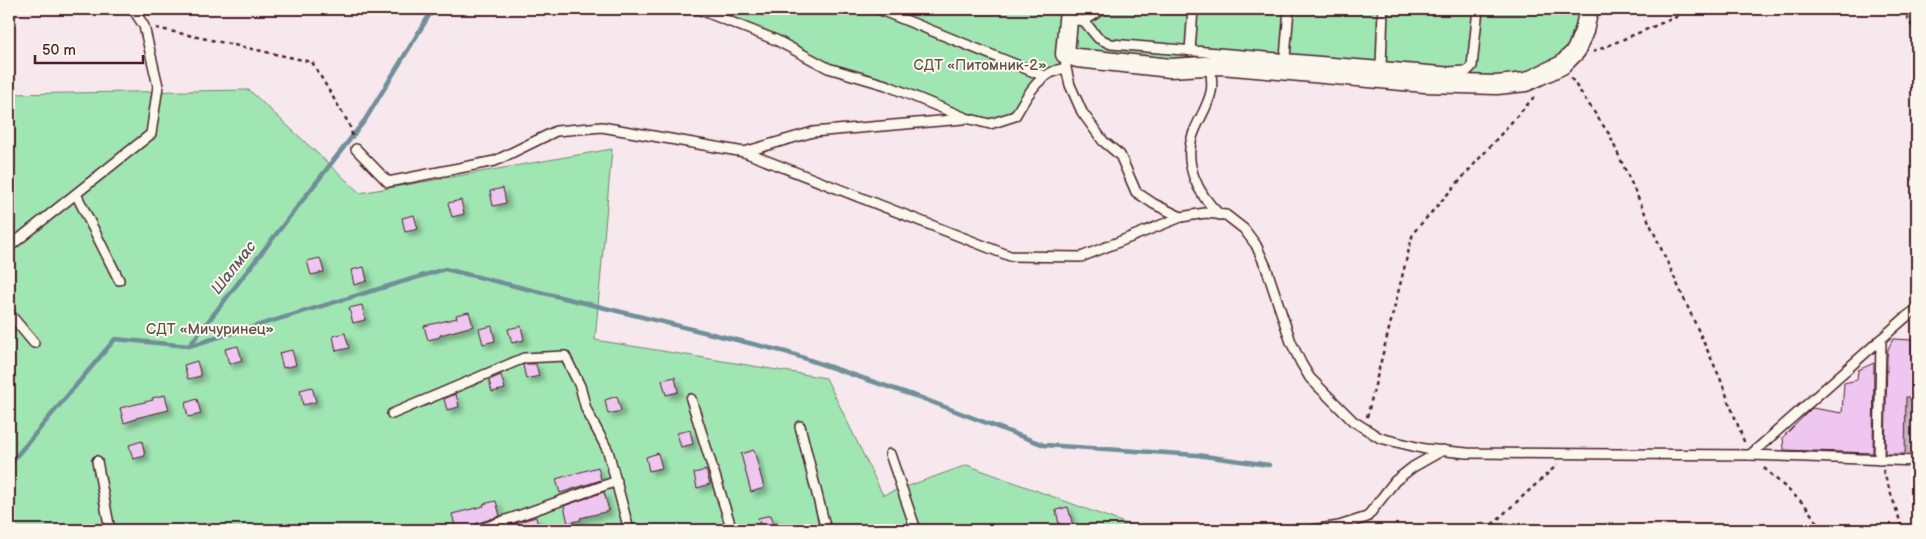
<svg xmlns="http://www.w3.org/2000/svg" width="1926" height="539" viewBox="0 0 1926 539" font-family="'Balsamiq Sans',sans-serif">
  <defs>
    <filter id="shadow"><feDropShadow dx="4.5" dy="4.5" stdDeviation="2.5" flood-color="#0004"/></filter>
  </defs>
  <rect width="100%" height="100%" fill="#f7e8ed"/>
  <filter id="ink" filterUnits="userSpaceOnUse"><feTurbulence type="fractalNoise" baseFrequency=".02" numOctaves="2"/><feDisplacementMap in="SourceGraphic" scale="10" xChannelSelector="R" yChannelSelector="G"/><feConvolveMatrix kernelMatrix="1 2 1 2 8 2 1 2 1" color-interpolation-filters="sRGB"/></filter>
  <g filter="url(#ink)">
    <g fill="#a0e6b3" stroke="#75826f">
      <path d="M688 9H1584L1574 48 1526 79 1495 82 1063 52 1064 71C1036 85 1033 92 1018 119L988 127 962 120 778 43Z"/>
      <polygon points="249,90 360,193 612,149 595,340 826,378 883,495 967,465 1135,527 1131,530 9,530 9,94"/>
    </g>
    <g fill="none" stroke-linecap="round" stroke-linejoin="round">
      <g stroke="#6f8f98" stroke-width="4.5">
        <polyline points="189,346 445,269 786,352 924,399 1044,445 1197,455 1269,465"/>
        <polyline points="9,465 115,339 189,346 365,120 433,9"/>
      </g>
    </g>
    <g fill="#eec6ef" stroke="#4a1f2b" filter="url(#shadow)">
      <polygon points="503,188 506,203 493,206 490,191"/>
      <polygon points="461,200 464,214 452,217 448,203"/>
      <polygon points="414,215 418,229 405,232 402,218"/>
      <polygon points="320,258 324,272 311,275 307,261"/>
      <polygon points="364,267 367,281 354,285 351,270"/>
      <polygon points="362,305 365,320 353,323 349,308"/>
      <polygon points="469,312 473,326 440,335 440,337 428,340 424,326 457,318 456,315"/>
      <polygon points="492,326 495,341 483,344 479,329"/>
      <polygon points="521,326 524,340 512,343 508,329"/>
      <polygon points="345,333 349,348 336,351 333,336"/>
      <polygon points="1893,339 1912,340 1911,397 1906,397 1905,454 1885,454 1887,358 1888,349"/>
      <polygon points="238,346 242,360 229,364 225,349"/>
      <polygon points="292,350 296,365 283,368 279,353"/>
      <polygon points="197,361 201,376 188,379 184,365"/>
      <polygon points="1874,363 1873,453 1784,450 1783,437 1812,408 1842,413 1844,383 1857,380 1858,370"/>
      <polygon points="525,364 536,364 539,376 526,379 523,365"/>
      <polygon points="501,375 505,389 492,392 489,380"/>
      <polygon points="675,377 678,392 666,395 662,380"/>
      <polygon points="312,387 316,402 303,405 300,390"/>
      <polygon points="456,394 459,407 447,410 444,399"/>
      <polygon points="165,395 169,410 136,418 136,419 124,423 120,408 153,400 152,398"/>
      <polygon points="617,396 621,411 608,414 605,400"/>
      <polygon points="197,399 201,414 188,417 185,403"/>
      <polygon points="690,430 693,444 681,447 677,433"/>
      <polygon points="142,441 145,456 133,459 129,445"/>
      <polygon points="754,450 764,488 751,492 741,454"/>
      <polygon points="658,453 662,468 649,471 646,457"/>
      <polygon points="598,467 601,480 560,493 556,479"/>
      <polygon points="706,470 710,484 697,488 694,473"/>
      <polygon points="604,492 609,511 580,518 581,520 568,523 564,506"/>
      <polygon points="496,501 500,516 475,524 472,530 462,530 461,527 456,529 452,514 484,506 483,504"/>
      <polygon points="1068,507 1073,526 1060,529 1056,510"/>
      <polygon points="771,515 775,530 762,530 758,518"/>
      <polygon points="536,517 539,530 496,530 525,520"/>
    </g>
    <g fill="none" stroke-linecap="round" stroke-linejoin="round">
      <g stroke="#4a1f2b" stroke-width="12">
        <g id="lane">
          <path d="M698 9 776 40 828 68 886 85 966 118 990 124 1015 116C1028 94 1039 72 1066 68"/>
          <polyline points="878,9 1044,76"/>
          <polyline points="1069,19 1084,21 1098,38 1111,44 1447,72 1467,71 1472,66 1478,9"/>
          <polyline points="1084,21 1098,12 1099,9"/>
          <polyline points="1190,51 1193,9"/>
          <polyline points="1065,54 1066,68 1070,85 1082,112 1103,141 1120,155 1136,192 1154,204 1181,217 1205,213 1226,215 1244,229 1256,245 1266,267 1291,342 1301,363 1310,378 1353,421 1380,438 1425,449 1467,453 1750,455 1917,461"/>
          <polyline points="1285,58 1289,9"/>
          <path d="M1210 65C1211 74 1213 84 1211 92 1208 106 1199 119 1194 132 1182 162 1197 194 1220 215"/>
          <polyline points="1381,67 1383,9"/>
          <polyline points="356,149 388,182 495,161 556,131 602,127 744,152 1010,256 1081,257 1181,217"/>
          <polyline points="744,152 813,132 963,119"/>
          <polyline points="76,194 119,280"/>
          <polyline points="9,247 151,134 158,86 144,26 133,9"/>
          <polyline points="9,313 34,343"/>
          <polyline points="691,399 732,530"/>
          <polyline points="392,414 524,358 565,356 580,386 586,409 608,451 629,530"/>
          <polyline points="800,426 826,530"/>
          <polyline points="890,454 916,530"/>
          <polyline points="1750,455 1906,317 1917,309"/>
          <polyline points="1879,460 1881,339"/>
          <polyline points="97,461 110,530"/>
          <polyline points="478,530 617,481"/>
          <polyline points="1312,530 1339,526 1367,517 1395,481 1413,467 1443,450"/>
        </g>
      </g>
      <g stroke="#4a1f2b" stroke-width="21">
        <polyline id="street" points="1069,9 1065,54 1077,58 1170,68 1221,65 1425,83 1497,85 1526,82 1562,65 1576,51 1584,31 1589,9"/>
      </g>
      <g stroke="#4a1f2b" stroke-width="2.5" stroke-dasharray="4 4" stroke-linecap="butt">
        <polyline points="1903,9 1917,35"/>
        <polyline points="156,28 312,62 349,124 353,138"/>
        <polyline points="1593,52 1676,17 1690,9"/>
        <polyline points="1571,78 1609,134 1720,378 1745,444"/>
        <polyline points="1367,417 1413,233 1534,97"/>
        <polyline points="1764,468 1805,505 1822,530"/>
        <polyline points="1883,470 1903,530"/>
        <polyline points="1486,530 1557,465"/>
      </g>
      <use href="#lane" stroke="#fbf7ec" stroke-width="9"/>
      <use href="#street" stroke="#fbf7ec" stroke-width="18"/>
    </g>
  </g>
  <g text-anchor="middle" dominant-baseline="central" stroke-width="4" stroke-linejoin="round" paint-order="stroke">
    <g font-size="15" fill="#60514d" stroke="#fbf7ec">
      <text x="980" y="65">СДТ «Питомник-2»</text>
      <text x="210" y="329">СДТ «Мичуринец»</text>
    </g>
    <g font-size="16" font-style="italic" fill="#5d5761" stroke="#fbf7ec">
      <text transform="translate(234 268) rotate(-52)">Шалмас</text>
    </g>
  </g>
  <rect width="1926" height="539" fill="none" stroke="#fbf7ec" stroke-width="30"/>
  <rect x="15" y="15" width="1896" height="509" fill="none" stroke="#4a1f2b" stroke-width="2" filter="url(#ink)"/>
  <path d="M35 55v8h108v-8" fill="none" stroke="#4a1f2b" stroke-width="2.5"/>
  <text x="42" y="55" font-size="15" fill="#4a1f2b" stroke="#fbf7ec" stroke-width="4" paint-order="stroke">50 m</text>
</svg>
